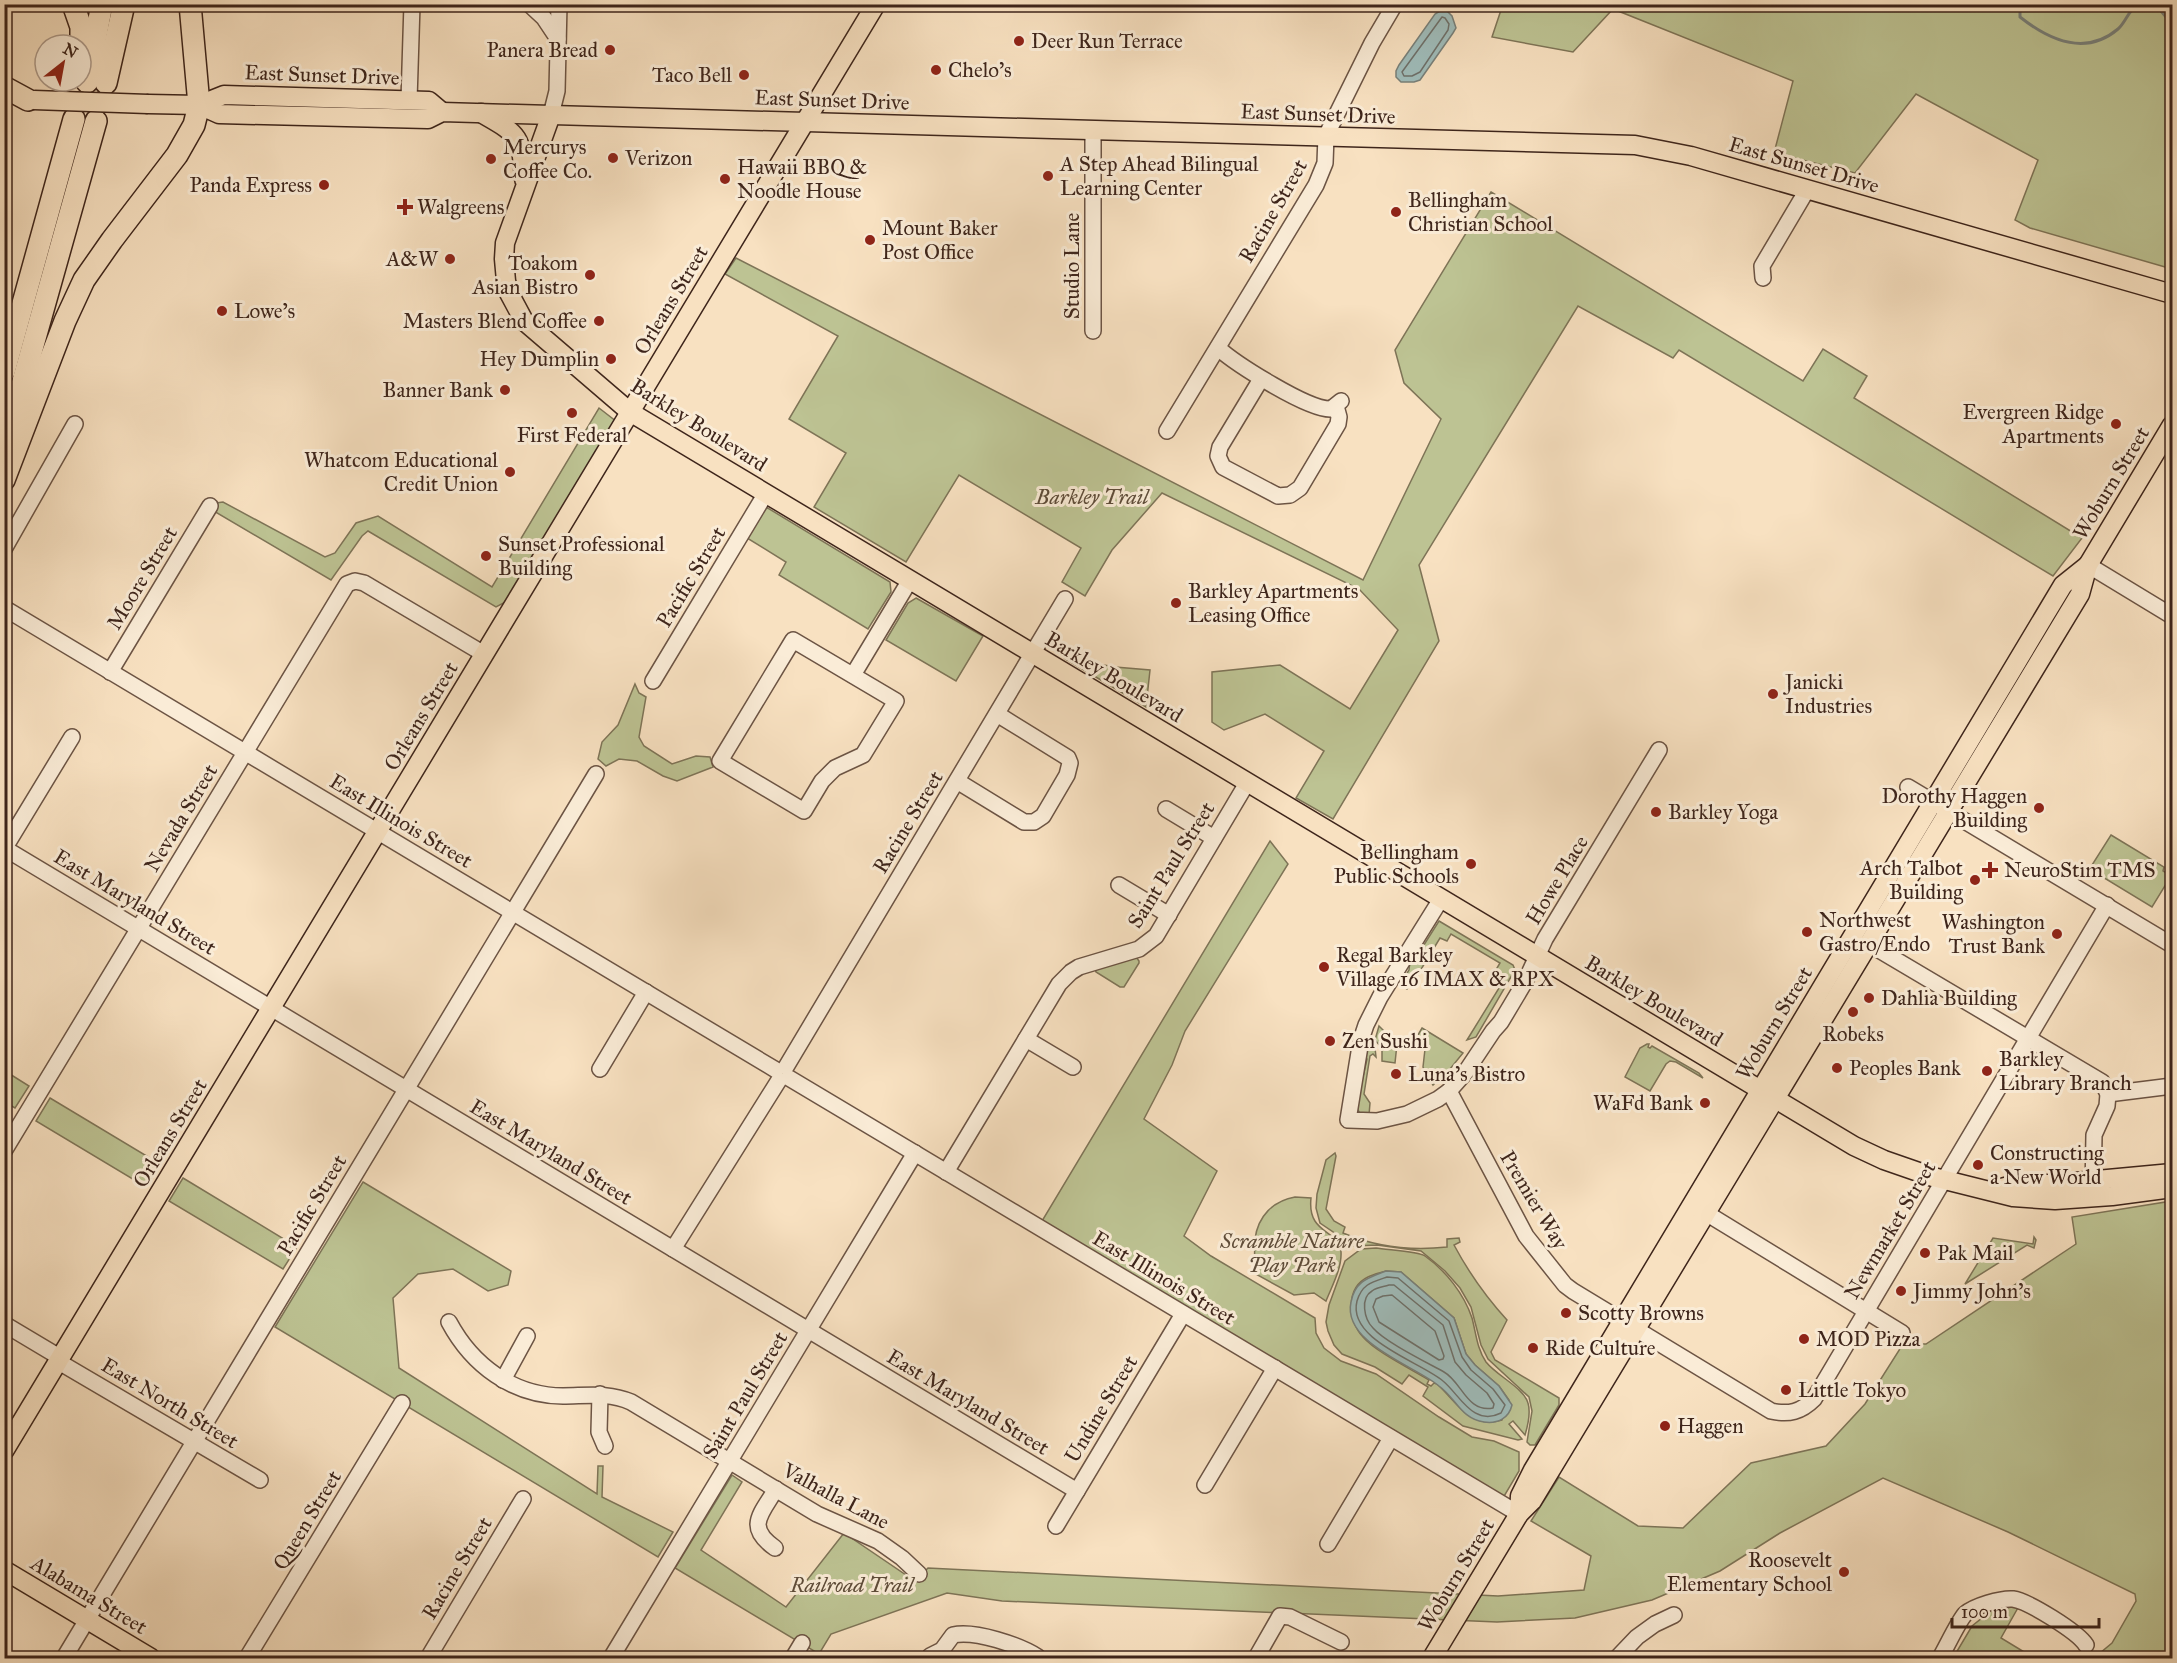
<svg xmlns="http://www.w3.org/2000/svg" width="2177" height="1663" viewBox="0 0 2177 1663" font-family="'IM FELL Great Primer',serif">
  <rect width="100%" height="100%" fill="#f8e1c1"/>
  <filter id="stains"><feTurbulence type="fractalNoise" baseFrequency=".00333" numOctaves="4"/><feColorMatrix values="0 0 0 0 .2 0 0 0 0 .09 0 0 0 0 .02 0 0 0 .5 -.17"/></filter>
  <radialGradient id="worn" r=".72"><stop offset=".6" stop-color="#630" stop-opacity="0"/><stop offset="1" stop-color="#630" stop-opacity=".3"/></radialGradient>
  <g fill="#bdc393" stroke="#7e7457" stroke-width="1.5" fill-rule="evenodd">
    <polygon points="1503,4 2172,5 2172,269 2030,228 2015,220 2038,160 1916,94 1855,173 1774,153 1793,81 1613,9 1573,52 1492,37"/>
    <polygon points="1491,192 1803,381 1823,349 1867,376 1854,398 2082,538 2053,576 1679,350 1673,358 1578,306 1419,565 1439,641 1333,819 1296,798 1324,751 1265,714 1224,730 1212,722 1212,672 1280,665 1350,709 1398,630 1359,589 1162,493 1112,550 1085,596 1062,582 1081,548 959,475 906,562 814,507 846,453 789,419 838,336 725,274 736,258 1363,580 1441,419 1404,383 1395,350"/>
    <polygon points="599,408 617,422 511,599 496,607 368,531 362,536 331,580 212,510 216,503 223,502 325,557 335,553 356,523 378,516 492,587"/>
    <polygon points="766,507 890,582 891,592 868,629 779,575 786,562 747,538"/>
    <polygon points="916,598 983,636 956,681 886,640 908,603"/>
    <polygon points="1064,658 1115,667 1150,670 1146,707"/>
    <polygon points="635,684 639,693 646,697 639,737 644,746 672,764 696,756 710,757 713,767 677,781 663,776 637,761 619,759 606,766 598,759 602,742 618,725"/>
    <polygon points="2111,835 2164,867 2163,871 2171,876 2152,907 2096,873 2098,869 2092,865"/>
    <polygon points="1270,841 1288,864 1185,1031 1172,1065 1144,1119 1217,1171 1184,1236 1211,1256 1315,1318 1316,1333 1324,1348 1341,1361 1376,1374 1439,1417 1472,1437 1494,1441 1519,1452 1519,1471 1503,1498 1042,1221"/>
    <polygon points="1439,921 1513,965 1515,970 1476,1037 1467,1040 1504,980 1494,973 1500,963 1451,934 1447,941 1440,938 1417,976 1415,975 1407,989 1400,985 1409,970 1410,961 1422,948"/>
    <polygon points="1136,957 1139,961 1139,963 1124,987 1120,987 1096,972 1095,969"/>
    <polygon points="1379,1026 1397,1044 1395,1063 1382,1061 1382,1048 1375,1040"/>
    <polygon points="1422,1028 1463,1053 1450,1069 1433,1085 1423,1067 1425,1049 1411,1047"/>
    <polygon points="1647,1044 1649,1044 1648,1047 1650,1048 1652,1046 1699,1073 1703,1078 1676,1062 1670,1061 1666,1064 1650,1091 1625,1077 1640,1048"/>
    <polygon points="1370,1045 1375,1048 1376,1057 1373,1054 1370,1056 1364,1094 1370,1103 1369,1115 1361,1115 1356,1107 1367,1059 1364,1053 1366,1047"/>
    <polygon points="5,1071 29,1086 15,1108 5,1102"/>
    <polygon points="50,1098 160,1164 146,1187 36,1121"/>
    <path d="M1335 1153 1336 1156 1326 1209 1334 1221 1345 1227 1343 1233C1376 1247 1411 1251 1447 1247V1239L1459 1238 1460 1242 1454 1245C1469 1273 1486 1297 1507 1320L1491 1352 1495 1360 1559 1398V1405L1535 1445H1530L1527 1442 1532 1411 1529 1397 1488 1359 1481 1345 1471 1307 1460 1288 1445 1271 1421 1251 1377 1245 1354 1246 1320 1223 1316 1208 1317 1194 1326 1160Z"/>
    <polygon points="183,1178 297,1247 283,1269 169,1201"/>
    <polygon points="363,1182 511,1271 508,1285 488,1291 453,1269 418,1274 393,1298 399,1368 597,1494 598,1466 603,1466 602,1497 673,1532 658,1557 275,1327"/>
    <path d="M1295 1197 1311 1198C1307 1235 1339 1229 1341 1252 1342 1268 1332 1286 1326 1301L1314 1293 1294 1295 1252 1272C1256 1261 1254 1251 1255 1239 1258 1216 1273 1201 1295 1197Z"/>
    <polygon points="2172,1201 2172,1658 2094,1658 2112,1643 2136,1601 2135,1594 2008,1532 1883,1478 1780,1533 1720,1571 1652,1600 1575,1618 1497,1622 1002,1601 947,1593 831,1634 819,1654 675,1568 732,1475 742,1482 701,1550 786,1607 844,1533 915,1581 928,1568 1498,1596 1584,1590 1591,1556 1531,1521 1559,1477 1638,1526 1683,1528 1751,1463 1826,1446 1865,1404 1903,1344 1926,1344 2076,1244 2072,1217"/>
    <polygon points="2034,1237 2036,1240 2034,1248 2027,1245 1965,1284 1993,1238 2033,1244"/>
    <path d="M1376 1248C1387 1250 1418 1251 1425 1256 1446 1271 1464 1294 1472 1318 1476 1333 1477 1349 1486 1362 1497 1376 1524 1388 1528 1403 1531 1413 1528 1425 1525 1435L1513 1421 1509 1424 1522 1439 1518 1440 1463 1426 1423 1396 1428 1387 1409 1375 1402 1384 1375 1367 1342 1354 1334 1345 1328 1331 1326 1322 1329 1305 1345 1261 1361 1249ZM1386 1271 1401 1272 1454 1318 1466 1354 1475 1365 1499 1386 1509 1400 1502 1420C1470 1430 1457 1402 1437 1384L1434 1383 1431 1386 1427 1384 1429 1380C1411 1369 1376 1352 1363 1337 1348 1321 1345 1288 1368 1277 1374 1274 1380 1273 1386 1271Z"/>
    <polygon points="2019,1606 2001,1638 2034,1658 1953,1658 1972,1626 1992,1610"/>
  </g>
  <g fill="#9fbcba" stroke="#78807a" stroke-width="1.5">
    <polygon points="1440,11 1447,11 1452,16 1456,28 1453,33 1420,80 1414,82 1401,82 1396,77 1396,71 1399,65 1435,14"/>
    <path d="M1386 1271 1401 1272 1454 1318 1466 1354 1475 1365 1499 1386 1512 1405C1509 1418 1498 1424 1484 1422 1461 1419 1456 1398 1439 1386 1415 1366 1342 1343 1351 1302 1355 1281 1368 1278 1386 1271Z"/>
  </g>
  <g fill="none" stroke-linecap="round" stroke-linejoin="round">
    <g stroke="#6e706a" stroke-width="1.5">
      <polygon points="1442,17 1445,18 1449,24 1448,30 1420,72 1412,76 1404,76 1402,72"/>
      <path d="M1387 1277 1398 1278 1449 1321 1462 1357 1471 1370 1493 1389 1505 1405 1501 1413C1473 1427 1460 1395 1443 1381 1421 1362 1347 1340 1357 1301 1362 1284 1372 1282 1387 1277Z"/>
      <path d="M1389 1285H1394L1443 1325 1455 1362 1466 1375 1487 1393 1494 1404 1493 1408C1467 1413 1462 1382 1444 1372 1426 1362 1385 1342 1373 1328 1364 1319 1360 1298 1372 1291 1377 1287 1383 1287 1389 1285Z"/>
      <polygon points="1383,1296 1392,1295 1435,1331 1444,1356 1443,1359 1439,1360 1379,1322 1373,1307 1376,1299"/>
    </g>
    <g stroke="#78807a" stroke-width="3">
      <path d="M2020 4V17C2049 40 2085 57 2118 29 2126 22 2128 10 2139 4"/>
      <polyline points="2155,4 2172,24"/>
    </g>
    <polyline stroke="#d3bba0" stroke-width="21" stroke-dasharray="21 10" stroke-linecap="butt" points="74,119 76,82"/>
    <g stroke="#6c5444" stroke-width="18">
      <g id="minor">
        <polyline points="529,4 544,18 558,39"/>
        <polyline points="409,100 412,4"/>
        <polyline points="551,115 557,91 559,4"/>
        <polyline points="1763,278 1762,266 1807,190"/>
        <polyline points="1093,331 1093,130"/>
        <path d="M1218 348C1236 364 1308 410 1331 409L1341 401"/>
        <polyline points="1261,379 1220,447 1218,456 1223,467 1278,496 1290,495 1300,488 1338,424 1339,417 1336,406"/>
        <polyline points="1167,431 1316,185 1325,163 1326,136 1372,43 1395,4"/>
        <polyline points="4,549 75,424"/>
        <polyline points="2088,565 2172,616"/>
        <polyline points="4,608 776,1070"/>
        <polygon points="793,640 896,701 863,755 835,768 822,781 804,811 720,761"/>
        <polyline points="110,672 210,506"/>
        <polyline points="853,675 910,580"/>
        <polyline points="653,681 766,493"/>
        <polyline points="957,781 1024,822 1034,822 1043,816 1067,775 1070,763 1068,758 997,714"/>
        <polyline points="1908,787 2172,945"/>
        <polyline points="1166,809 1214,838"/>
        <polyline points="4,848 1077,1491"/>
        <polyline points="4,849 72,737"/>
        <polyline points="1119,885 1169,915"/>
        <polyline points="1441,899 1380,997 1366,1025 1361,1040 1348,1120 1377,1121 1407,1114 1438,1099 1449,1091 1465,1073 1493,1031 1501,1022 1526,980 1545,939 1659,750"/>
        <polyline points="1869,944 2102,1082 2108,1094 2107,1106 2094,1135 2093,1191"/>
        <polyline points="1026,1039 1073,1067"/>
        <polyline points="786,1067 1065,599"/>
        <polyline points="600,1069 646,992"/>
        <polyline points="789,1078 1519,1514"/>
        <path d="M1449 1091 1526 1236 1565 1285 1573 1291 1771 1411C1789 1415 1801 1412 1814 1399L2107 905"/>
        <polyline points="2108,1094 2172,1086"/>
        <polyline points="4,1151 347,584 355,581 364,583 484,654"/>
        <polyline points="946,1172 1059,984 1071,972 1079,967 1139,949 1156,936 1247,783"/>
        <polyline points="1706,1213 1902,1333"/>
        <polyline points="673,1249 779,1080"/>
        <path d="M449 1322C472 1365 513 1396 563 1396 586 1396 608 1392 631 1402L817 1514 878 1541 902 1558 919 1574"/>
        <polyline points="4,1324 61,1358"/>
        <polyline points="59,1362 260,1480"/>
        <polyline points="503,1380 527,1336"/>
        <polyline points="600,1394 599,1432 605,1446"/>
        <polyline points="1205,1485 1275,1368"/>
        <polyline points="1056,1526 1183,1314"/>
        <polyline points="1328,1544 1391,1438"/>
        <path d="M775 1548C745 1527 761 1514 776 1489"/>
        <polyline points="64,1658 596,774"/>
        <polyline points="247,1658 402,1403"/>
        <polyline points="428,1658 523,1499"/>
        <polyline points="611,1658 915,1153"/>
        <polyline points="793,1658 802,1643"/>
        <path d="M931 1658 930 1656 942 1650 953 1635C975 1630 1019 1645 1038 1657L1037 1658"/>
        <polyline points="1256,1658 1280,1616 1290,1617 1341,1642"/>
        <polyline points="1617,1658 1637,1637 1655,1624 1674,1615"/>
        <path d="M1940 1658C1946 1648 1958 1622 1965 1614 1974 1606 2001 1598 2013 1599 2028 1601 2078 1632 2086 1645"/>
      </g>
    </g>
    <g stroke="#3e251b" stroke-width="21">
      <g id="major">
        <polyline points="148,104 199,105 219,114 428,119 442,112 1635,145 1691,156 2172,294"/>
        <polyline points="199,105 224,95 429,101 442,112"/>
        <path d="M481 113C519 135 521 134 524 179"/>
        <polyline points="551,115 505,243 504,259 506,281 509,293 524,321 630,412 1854,1146 1884,1160 1933,1177 2013,1197 2055,1200 2112,1196 2172,1188"/>
        <polyline points="1993,1190 2017,1184 2054,1184 2172,1173"/>
        <polyline points="4,1451 876,4"/>
        <polyline points="1519,1514 1520,1496 1533,1470 2045,615 2063,585 2088,565"/>
        <polyline points="4,1570 151,1658"/>
        <polyline points="1432,1658 1519,1514 1532,1501 2080,594 2088,565 2172,425"/>
      </g>
    </g>
    <g stroke="#3e251b" stroke-width="24">
      <g id="highway">
        <polyline points="73,4 81,27 81,45"/>
        <polyline points="87,82 102,4"/>
        <polyline points="106,83 124,4"/>
        <polyline points="4,87 28,100"/>
        <polyline points="4,372 74,119"/>
        <polyline points="7,438 96,121"/>
        <polyline points="4,480 65,321 84,280 112,240 177,155 194,125 199,105 190,4"/>
      </g>
    </g>
    <use href="#minor" stroke="#faecd7" stroke-width="15"/>
    <use href="#major" stroke="#f8e1c1" stroke-width="18"/>
    <use href="#highway" stroke="#f8e1c1" stroke-width="21"/>
    <g stroke="#3e251b" stroke-width="21" stroke-linecap="butt">
      <polyline id="major-bridge" points="34,100 148,104"/>
    </g>
    <use href="#major-bridge" stroke="#f8e1c1" stroke-width="18"/>
  </g>
  <g fill="#8f2418" stroke="#faecd7" stroke-width="2">
    <circle cx="1019" cy="41" r="6"/>
    <circle cx="610" cy="50" r="6"/>
    <circle cx="936" cy="70" r="6"/>
    <circle cx="744" cy="75" r="6"/>
    <circle cx="613" cy="158" r="6"/>
    <circle cx="491" cy="159" r="6"/>
    <circle cx="1048" cy="176" r="6"/>
    <circle cx="725" cy="179" r="6"/>
    <circle cx="324" cy="185" r="6"/>
    <path d="M402 198h6v6h6v6h-6v6h-6v-6h-6v-6h6z"/>
    <circle cx="1396" cy="212" r="6"/>
    <circle cx="870" cy="240" r="6"/>
    <circle cx="450" cy="259" r="6"/>
    <circle cx="590" cy="275" r="6"/>
    <circle cx="222" cy="311" r="6"/>
    <circle cx="599" cy="321" r="6"/>
    <circle cx="611" cy="359" r="6"/>
    <circle cx="505" cy="390" r="6"/>
    <circle cx="572" cy="413" r="6"/>
    <circle cx="2116" cy="424" r="6"/>
    <circle cx="510" cy="472" r="6"/>
    <circle cx="486" cy="556" r="6"/>
    <circle cx="1176" cy="603" r="6"/>
    <circle cx="1773" cy="694" r="6"/>
    <circle cx="2039" cy="808" r="6"/>
    <circle cx="1656" cy="812" r="6"/>
    <circle cx="1471" cy="864" r="6"/>
    <path d="M1987 861h6v6h6v6h-6v6h-6v-6h-6v-6h6z"/>
    <circle cx="1975" cy="880" r="6"/>
    <circle cx="1807" cy="932" r="6"/>
    <circle cx="2057" cy="934" r="6"/>
    <circle cx="1324" cy="967" r="6"/>
    <circle cx="1869" cy="998" r="6"/>
    <circle cx="1853" cy="1012" r="6"/>
    <circle cx="1330" cy="1041" r="6"/>
    <circle cx="1837" cy="1068" r="6"/>
    <circle cx="1987" cy="1071" r="6"/>
    <circle cx="1396" cy="1074" r="6"/>
    <circle cx="1705" cy="1103" r="6"/>
    <circle cx="1978" cy="1165" r="6"/>
    <circle cx="1925" cy="1253" r="6"/>
    <circle cx="1901" cy="1291" r="6"/>
    <circle cx="1566" cy="1313" r="6"/>
    <circle cx="1804" cy="1339" r="6"/>
    <circle cx="1533" cy="1348" r="6"/>
    <circle cx="1786" cy="1390" r="6"/>
    <circle cx="1665" cy="1426" r="6"/>
    <circle cx="1844" cy="1572" r="6"/>
  </g>
  <g text-anchor="middle" dominant-baseline="central" stroke-width="6" stroke-linejoin="round" paint-order="stroke">
    <g font-size="21" fill="#3e251b" stroke="#faecd7" text-anchor="start">
      <text x="1031" y="41">Deer Run Terrace</text>
      <text x="598" y="50" text-anchor="end">Panera Bread</text>
      <text x="948" y="70">Chelo's</text>
      <text x="732" y="75" text-anchor="end">Taco Bell</text>
      <text x="503" y="147">Mercurys<tspan x="503" dy="24">Coffee Co.</tspan></text>
      <text x="625" y="158">Verizon</text>
      <text x="1060" y="164">A Step Ahead Bilingual<tspan x="1060" dy="24">Learning Center</tspan></text>
      <text x="737" y="167">Hawaii BBQ &amp;<tspan x="737" dy="24">Noodle House</tspan></text>
      <text x="312" y="185" text-anchor="end">Panda Express</text>
      <text x="1408" y="200">Bellingham<tspan x="1408" dy="24">Christian School</tspan></text>
      <text x="417" y="207">Walgreens</text>
      <text x="882" y="228">Mount Baker<tspan x="882" dy="24">Post Office</tspan></text>
      <text x="438" y="259" text-anchor="end">A&amp;W</text>
      <text x="578" y="263" text-anchor="end">Toakom<tspan x="578" dy="24">Asian Bistro</tspan></text>
      <text x="234" y="311">Lowe's</text>
      <text x="587" y="321" text-anchor="end">Masters Blend Coffee</text>
      <text x="599" y="359" text-anchor="end">Hey Dumplin</text>
      <text x="493" y="390" text-anchor="end">Banner Bank</text>
      <text x="2104" y="412" text-anchor="end">Evergreen Ridge<tspan x="2104" dy="24">Apartments</tspan></text>
      <text x="572" y="435" text-anchor="middle">First Federal</text>
      <text x="498" y="460" text-anchor="end">Whatcom Educational<tspan x="498" dy="24">Credit Union</tspan></text>
      <text x="498" y="544">Sunset Professional<tspan x="498" dy="24">Building</tspan></text>
      <text x="1188" y="591">Barkley Apartments<tspan x="1188" dy="24">Leasing Office</tspan></text>
      <text x="1785" y="682">Janicki<tspan x="1785" dy="24">Industries</tspan></text>
      <text x="2027" y="796" text-anchor="end">Dorothy Haggen<tspan x="2027" dy="24">Building</tspan></text>
      <text x="1668" y="812">Barkley Yoga</text>
      <text x="1459" y="852" text-anchor="end">Bellingham<tspan x="1459" dy="24">Public Schools</tspan></text>
      <text x="1963" y="868" text-anchor="end">Arch Talbot<tspan x="1963" dy="24">Building</tspan></text>
      <text x="2004" y="870">NeuroStim TMS</text>
      <text x="1819" y="920">Northwest<tspan x="1819" dy="24">Gastro/Endo</tspan></text>
      <text x="2045" y="922" text-anchor="end">Washington<tspan x="2045" dy="24">Trust Bank</tspan></text>
      <text x="1336" y="955">Regal Barkley<tspan x="1336" dy="24">Village 16 IMAX &amp; RPX</tspan></text>
      <text x="1881" y="998">Dahlia Building</text>
      <text x="1853" y="1034" text-anchor="middle">Robeks</text>
      <text x="1342" y="1041">Zen Sushi</text>
      <text x="1999" y="1059">Barkley<tspan x="1999" dy="24">Library Branch</tspan></text>
      <text x="1849" y="1068">Peoples Bank</text>
      <text x="1408" y="1074">Luna's Bistro</text>
      <text x="1693" y="1103" text-anchor="end">WaFd Bank</text>
      <text x="1990" y="1153">Constructing<tspan x="1990" dy="24">a New World</tspan></text>
      <text x="1937" y="1253">Pak Mail</text>
      <text x="1913" y="1291">Jimmy John's</text>
      <text x="1578" y="1313">Scotty Browns</text>
      <text x="1816" y="1339">MOD Pizza</text>
      <text x="1545" y="1348">Ride Culture</text>
      <text x="1798" y="1390">Little Tokyo</text>
      <text x="1677" y="1426">Haggen</text>
      <text x="1832" y="1560" text-anchor="end">Roosevelt<tspan x="1832" dy="24">Elementary School</tspan></text>
    </g>
    <g font-size="21" fill="#3e251b" stroke="#faecd7">
      <text transform="translate(322 75) rotate(2)">East Sunset Drive</text>
      <text transform="translate(832 100) rotate(2)">East Sunset Drive</text>
      <text transform="translate(1318 114) rotate(2)">East Sunset Drive</text>
      <text transform="translate(1804 165) rotate(16)">East Sunset Drive</text>
      <text transform="translate(1273 211) rotate(-60)">Racine Street</text>
      <text transform="translate(1072 266) rotate(-90)">Studio Lane</text>
      <text transform="translate(671 300) rotate(-59)">Orleans Street</text>
      <text transform="translate(699 425) rotate(32)">Barkley Boulevard</text>
      <text transform="translate(2111 483) rotate(-59)">Woburn Street</text>
      <text transform="translate(691 577) rotate(-59)">Pacific Street</text>
      <text transform="translate(142 578) rotate(-59)">Moore Street</text>
      <text transform="translate(1114 677) rotate(31)">Barkley Boulevard</text>
      <text transform="translate(421 716) rotate(-59)">Orleans Street</text>
      <text transform="translate(181 818) rotate(-59)">Nevada Street</text>
      <text transform="translate(401 821) rotate(31)">East Illinois Street</text>
      <text transform="translate(908 822) rotate(-59)">Racine Street</text>
      <text transform="translate(1171 865) rotate(-58)">Saint Paul Street</text>
      <text transform="translate(1557 880) rotate(-59)">Howe Place</text>
      <text transform="translate(135 902) rotate(31)">East Maryland Street</text>
      <text transform="translate(1654 1001) rotate(31)">Barkley Boulevard</text>
      <text transform="translate(1774 1023) rotate(-59)">Woburn Street</text>
      <text transform="translate(170 1133) rotate(-59)">Orleans Street</text>
      <text transform="translate(551 1152) rotate(31)">East Maryland Street</text>
      <text transform="translate(1534 1200) rotate(59)">Premier Way</text>
      <text transform="translate(312 1205) rotate(-59)">Pacific Street</text>
      <text transform="translate(1890 1230) rotate(-59)">Newmarket Street</text>
      <text transform="translate(1164 1278) rotate(31)">East Illinois Street</text>
      <text transform="translate(745 1395) rotate(-59)">Saint Paul Street</text>
      <text transform="translate(968 1402) rotate(31)">East Maryland Street</text>
      <text transform="translate(170 1403) rotate(31)">East North Street</text>
      <text transform="translate(1101 1409) rotate(-59)">Undine Street</text>
      <text transform="translate(836 1496) rotate(28)">Valhalla Lane</text>
      <text transform="translate(307 1520) rotate(-59)">Queen Street</text>
      <text transform="translate(457 1568) rotate(-59)">Racine Street</text>
      <text transform="translate(1456 1575) rotate(-59)">Woburn Street</text>
      <text transform="translate(89 1595) rotate(31)">Alabama Street</text>
    </g>
    <g font-size="21" font-style="italic" fill="#5e4c39" stroke="#faecd7">
      <text x="1092" y="497">Barkley Trail</text>
      <text x="1292" y="1241">Scramble Nature<tspan x="1292" dy="24">Play Park</tspan></text>
      <text x="852" y="1585">Railroad Trail</text>
    </g>
  </g>
  <rect width="2177" height="1663" fill="none" stroke="#f8e1c1" stroke-width="24"/>
  <rect x="6" y="6" width="2165" height="1651" fill="none" stroke="#3e251b" stroke-width="3"/>
  <rect x="12" y="12" width="2153" height="1639" fill="none" stroke="#3e251b" stroke-width="1.5"/>
  <g transform="translate(63 63) rotate(31)"><circle r="28" fill="#faecd7" stroke="#af9c8c" stroke-width="1.5"/>
  <path d="M0-4.5L10 22L0 15L-10 22Z" fill="#8f2418"/>
  <text y="-9" font-size="16" font-weight="bold" text-anchor="middle" fill="#3e251b">N</text>
  </g>
  <path d="M1952 1618v9h147v-9" fill="none" stroke="#3e251b" stroke-width="3"/>
  <text x="1961" y="1618" font-size="18" fill="#3e251b" stroke="#faecd7" stroke-width="4.5" paint-order="stroke">100 m</text>
  <rect width="100%" height="100%" filter="url(#stains)"/>
  <rect width="100%" height="100%" fill="url(#worn)"/>
</svg>
